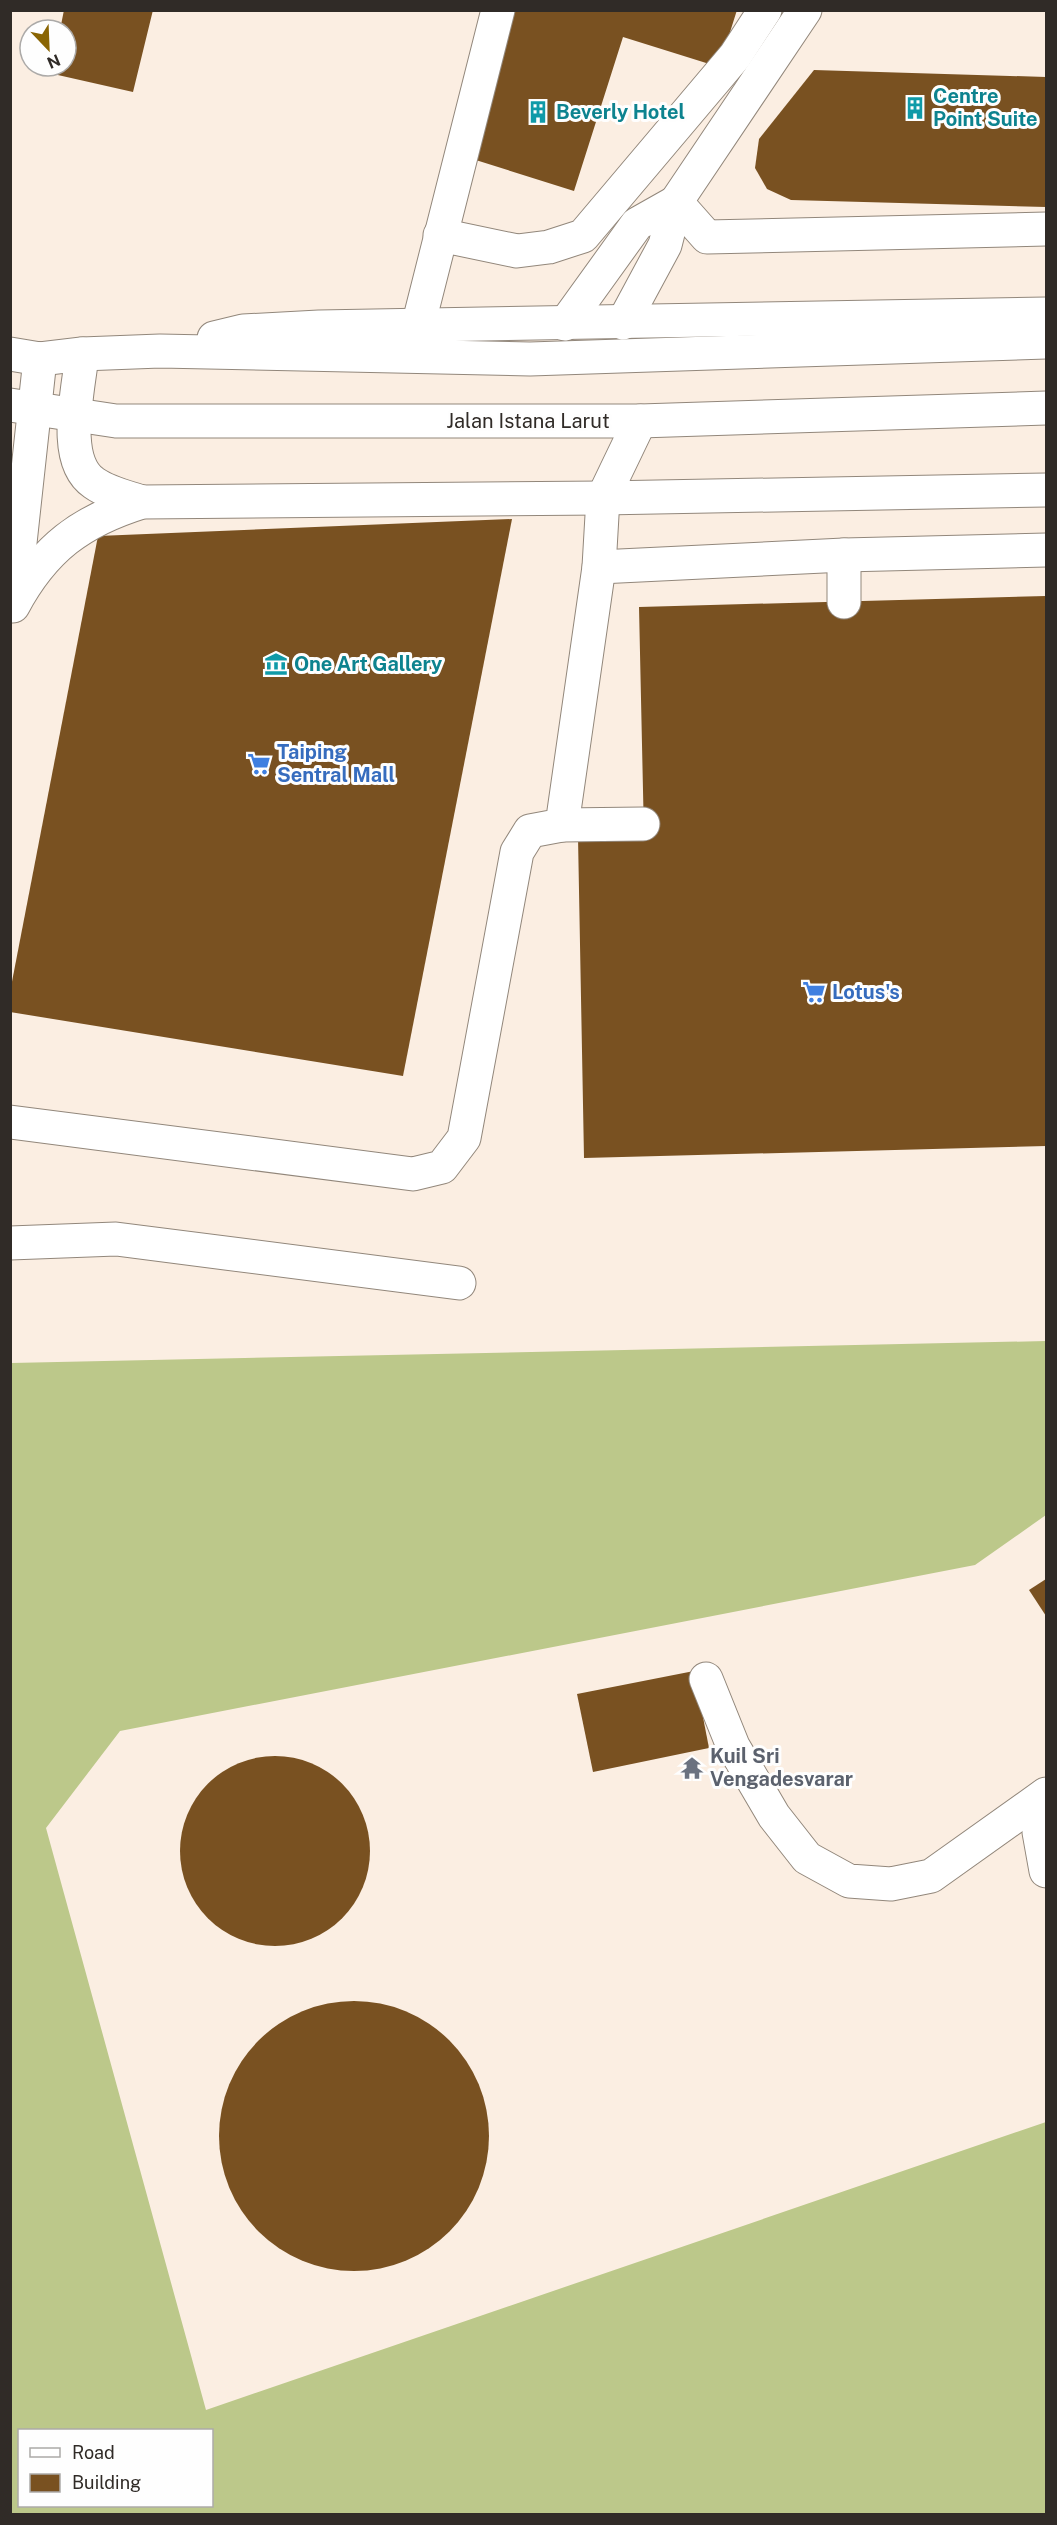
<svg xmlns="http://www.w3.org/2000/svg" width="1057" height="2525" viewBox="0 0 1057 2525" font-family="'Public Sans',sans-serif">
  <rect width="100%" height="100%" fill="#fbeee2"/>
  <path fill="#bcc88a" fill-rule="evenodd" d="M1046 1341V1515L975 1565 120 1731 46 1828 206 2410 1046 2122V2514H11V1363ZM20 2430H212V2506H20Z"/>
  <g fill="#795121">
    <polygon points="64,10 153,10 133,92 49,73 51,66 66,66 66,30 60,30"/>
    <polygon points="509,10 737,10 719,67 623,37 574,191 463,156"/>
    <polygon points="814,70 1046,77 1046,207 791,200 767,189 755,168 759,139"/>
    <polygon points="512,519 403,1076 10,1012 10,992 98,536"/>
    <polygon points="1046,596 1046,1146 584,1158 578,837 644,836 639,607"/>
    <polygon points="1046,1579 1046,1616 1029,1590"/>
    <polygon points="694,1671 709,1748 593,1772 577,1694"/>
    <circle cx="275" cy="1851" r="95"/>
    <circle cx="354" cy="2136" r="135"/>
  </g>
  <g fill="none" stroke-linecap="round" stroke-linejoin="round">
    <g stroke="#92877b" stroke-width="35">
      <g id="minor">
        <polyline points="676,202 707,237 1046,229"/>
        <polyline points="440,235 517,251 549,247 583,236 735,56 765,10"/>
        <polyline points="623,323 665,245 676,202 805,10"/>
        <polyline points="565,324 637,224 676,202"/>
        <polyline points="418,326 498,10"/>
        <path d="M82 354C79 389 60 460 94 483 108 493 127 497 142 502"/>
        <polyline points="844,555 844,602"/>
        <polyline points="599,567 844,555 1046,550"/>
        <polyline points="14,598 40,359"/>
        <path d="M13 606C44 548 81 521 142 502L603 498 1046 490"/>
        <polyline points="562,825 643,824"/>
        <polyline points="10,1122 413,1174 442,1167 464,1138 517,852 530,831 562,825 599,567 603,498 640,421"/>
        <polyline points="10,1243 116,1239 459,1283"/>
        <polyline points="706,1679 733,1746 774,1816 807,1858 849,1881 891,1884 931,1876 1046,1794"/>
        <polyline points="1044,1796 1039,1832 1046,1871"/>
      </g>
    </g>
    <g stroke="#92877b" stroke-width="35">
      <g id="major">
        <polyline points="214,338 243,331 319,327 1046,314"/>
        <polyline points="10,354 40,359 82,354 160,351 530,359 1046,342"/>
        <polyline points="10,405 116,421 640,421 1046,408"/>
      </g>
    </g>
    <use href="#minor" stroke="#fff" stroke-width="33"/>
    <use href="#major" stroke="#fff" stroke-width="33"/>
  </g>
  <defs>
    <g id="building-bare" transform="scale(1.8)"><path d="M-4-6H4V6H1V3H-1V6H-4ZM-2.5-4.3h1.7v1.8h-1.7ZM.8-4.3h1.7v1.8H.8ZM-2.5-1h1.7V.8h-1.7ZM.8-1h1.7V.8H.8Z" fill="#0f9aa8" stroke="#fefefe" stroke-width="2.5" paint-order="stroke"/></g>
    <g id="museum-bare" transform="scale(1.8)"><path d="M0-6L6-3V-2H-6V-3ZM-5-1h2V3h-2ZM-1-1h2V3h-2ZM3-1h2V3H3ZM-6 4H6V6H-6Z" fill="#0f9aa8" stroke="#fefefe" stroke-width="2.5" paint-order="stroke"/></g>
    <g id="supermarket-bare" transform="scale(1.8)"><path d="M-6-5.5h2.5l.6 2H6L4.5 2H-2.5L-4.4-4H-6ZM-1.5 3.2a1.3 1.3 0 1 0 .1 0ZM3 3.2a1.3 1.3 0 1 0 .1 0Z" fill="#3f7fe0" stroke="#fefefe" stroke-width="2.5" paint-order="stroke"/></g>
    <g id="temple-bare" transform="scale(1.8)"><path d="M0-6L5-2H3V0L6.5 2.5H4V6H1.5V3h-3V6H-4V2.5H-6.5L-3 0V-2H-5Z" fill="#6b7280" stroke="#fefefe" stroke-width="2.5" paint-order="stroke"/></g>
  </defs>
  <g fill-rule="evenodd">
    <use href="#building-bare" x="915" y="108"/>
    <use href="#building-bare" x="538" y="112"/>
    <use href="#museum-bare" x="276" y="664"/>
    <use href="#supermarket-bare" x="259" y="764"/>
    <use href="#supermarket-bare" x="814" y="992"/>
    <use href="#temple-bare" x="692" y="1768"/>
  </g>
  <g text-anchor="middle" dominant-baseline="central" stroke-width="6" stroke-linejoin="round" paint-order="stroke">
    <g font-size="20" font-weight="bold" fill="#0d838f" stroke="#fefefe" text-anchor="start">
      <text x="933" y="96">Centre<tspan x="933" dy="23">Point Suite</tspan></text>
      <text x="556" y="112">Beverly Hotel</text>
      <text x="294" y="664">One Art Gallery</text>
    </g>
    <g font-size="20" fill="#302b27" stroke="#fefefe">
      <text x="528" y="421">Jalan Istana Larut</text>
    </g>
    <g font-size="20" font-weight="bold" fill="#366cbe" stroke="#fefefe" text-anchor="start">
      <text x="277" y="752">Taiping<tspan x="277" dy="23">Sentral Mall</tspan></text>
      <text x="832" y="992">Lotus's</text>
    </g>
    <g font-size="20" font-weight="bold" fill="#5b616d" stroke="#fefefe" text-anchor="start">
      <text x="710" y="1756">Kuil Sri<tspan x="710" dy="23">Vengadesvarar</tspan></text>
    </g>
  </g>
  <rect width="1057" height="2525" fill="none" stroke="#302b27" stroke-width="24"/>
  <rect x="18" y="2429" width="195" height="78" fill="#fefefe" stroke="#acaaa8" stroke-width="1.5"/>
  <rect x="30" y="2448" width="30" height="9" fill="#ffffff" stroke="#acaaa8" stroke-width="1.5"/>
  <text x="72" y="2459" font-size="18" fill="#302b27">Road</text>
  <rect x="30" y="2474" width="30" height="18" fill="#795121" stroke="#acaaa8" stroke-width="1.5"/>
  <text x="72" y="2489" font-size="18" fill="#302b27">Building</text>
  <g transform="translate(48 48) rotate(157)"><circle r="28" fill="#fefefe" stroke="#acaaa8" stroke-width="1.5"/>
  <path d="M0-4.5L10 22L0 15L-10 22Z" fill="#8a6503"/>
  <text y="-9" font-size="16" font-weight="bold" text-anchor="middle" fill="#302b27">N</text>
  </g>
</svg>
